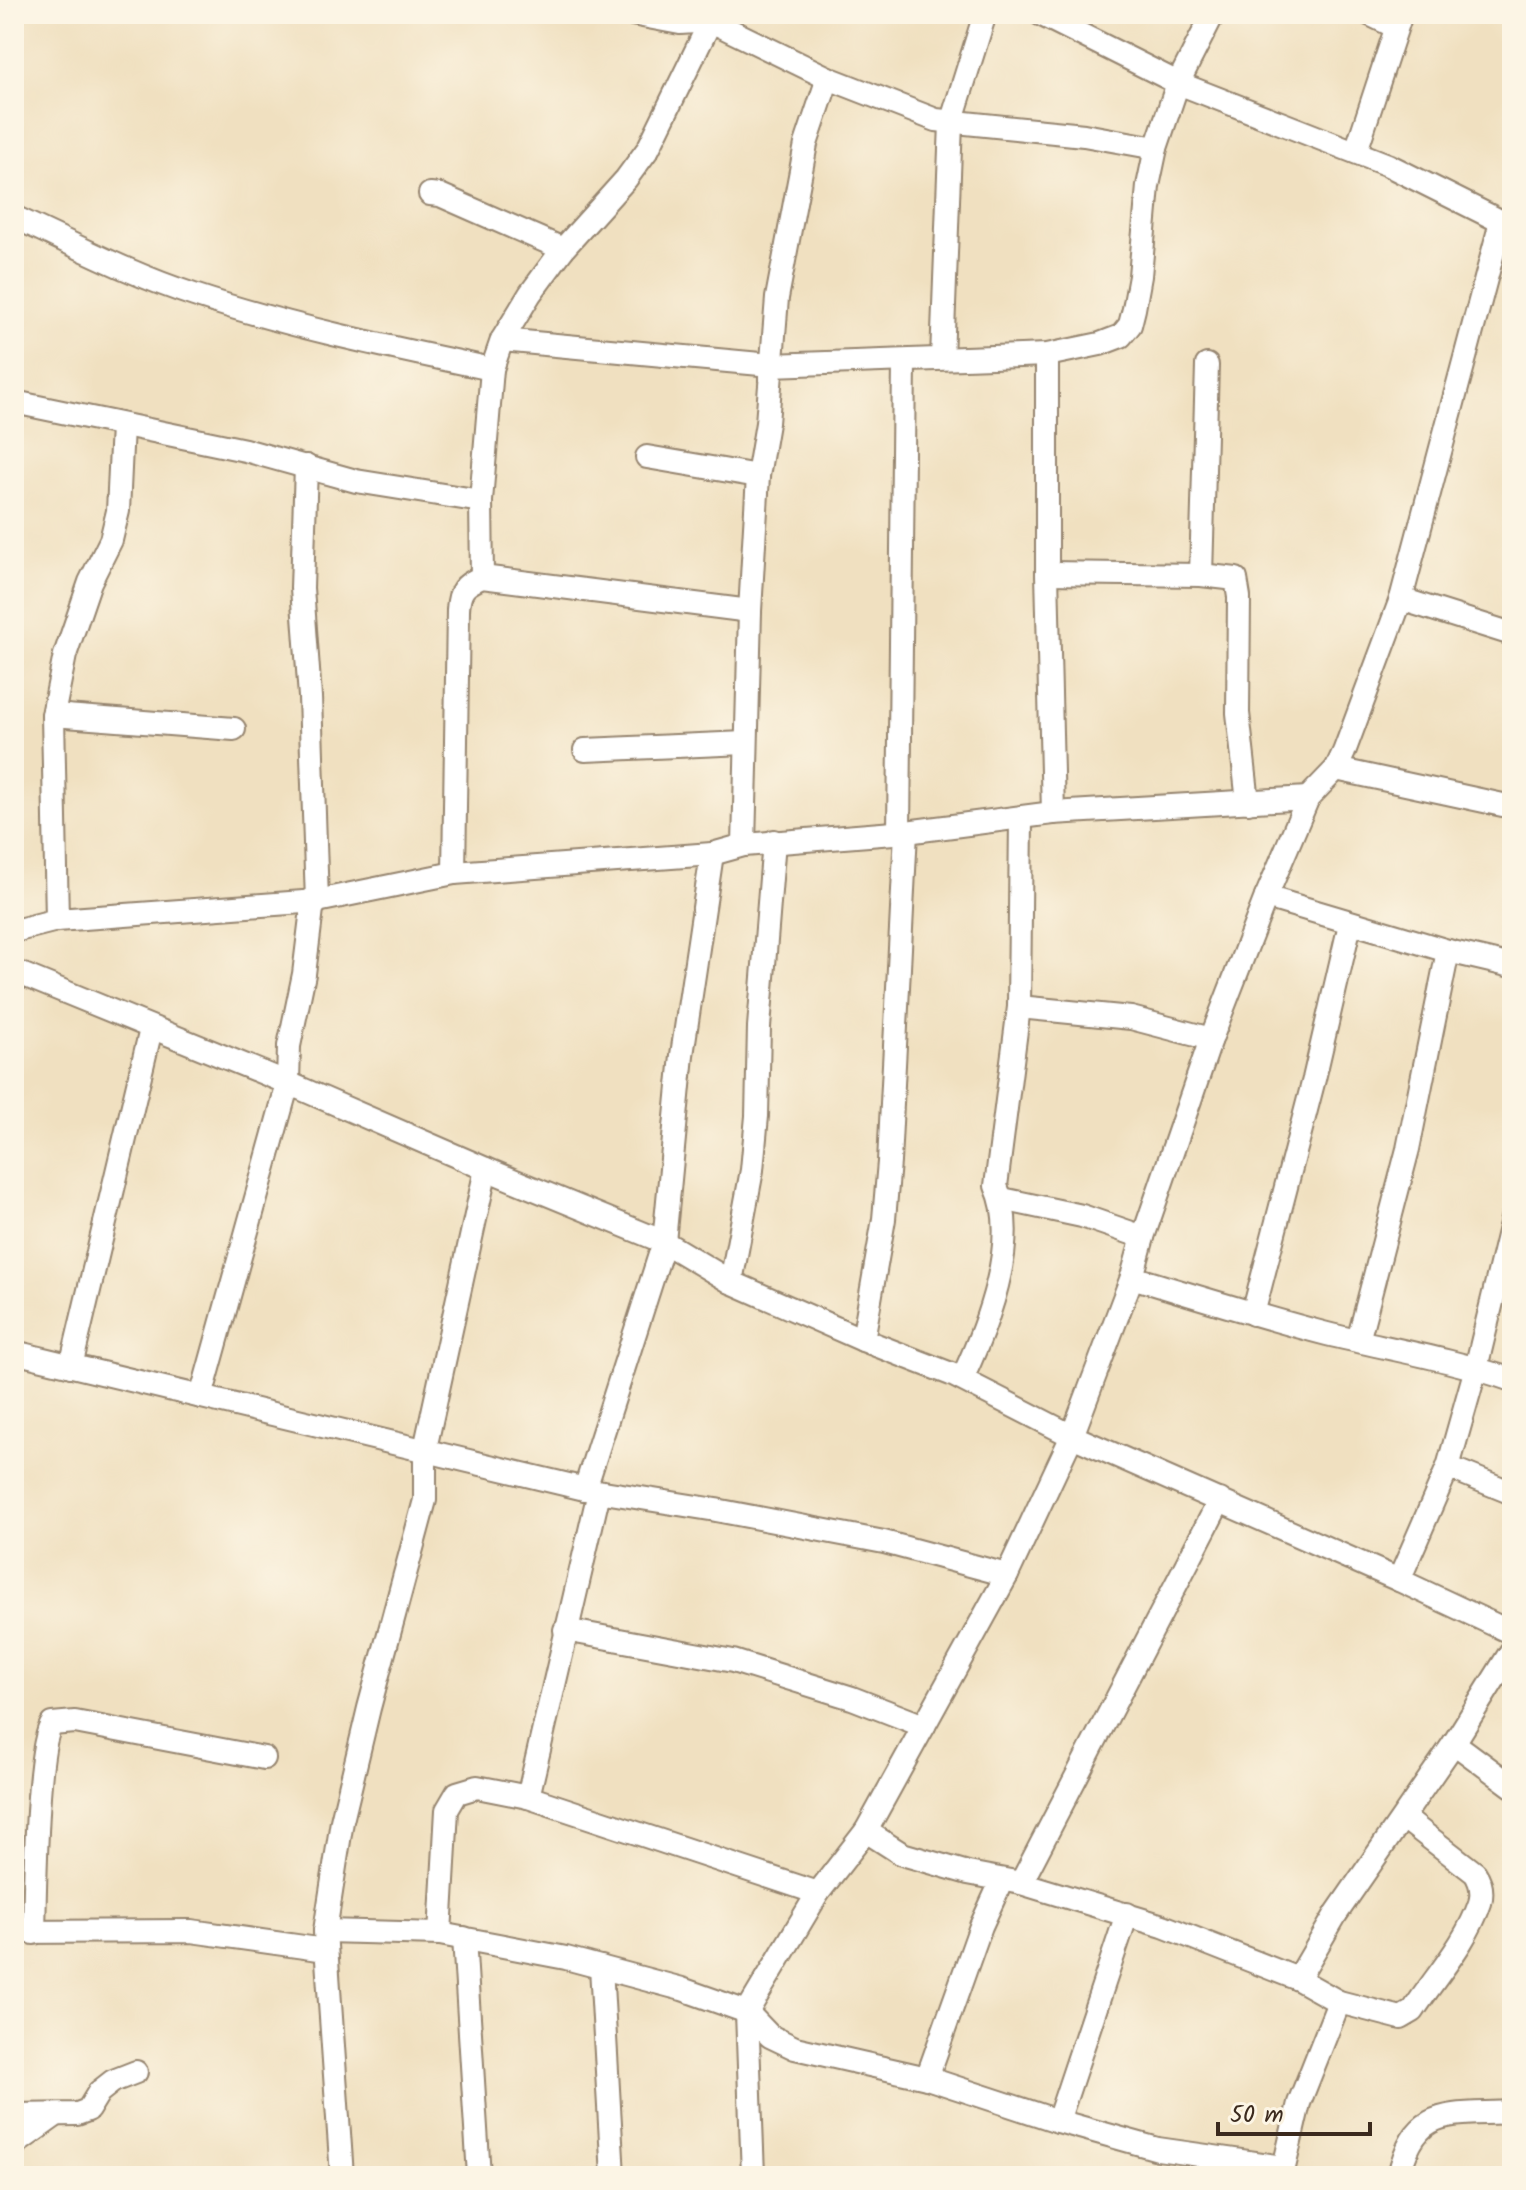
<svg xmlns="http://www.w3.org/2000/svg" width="1526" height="2190" viewBox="0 0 1526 2190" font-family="Kalam,sans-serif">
  <rect width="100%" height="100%" fill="#fcf5e5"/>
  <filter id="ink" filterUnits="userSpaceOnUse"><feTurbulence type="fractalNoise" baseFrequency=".0125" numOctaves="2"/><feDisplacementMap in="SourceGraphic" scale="16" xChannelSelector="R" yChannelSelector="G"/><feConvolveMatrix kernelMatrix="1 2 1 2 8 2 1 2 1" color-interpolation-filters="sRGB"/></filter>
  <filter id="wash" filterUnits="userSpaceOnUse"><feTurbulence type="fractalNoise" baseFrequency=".006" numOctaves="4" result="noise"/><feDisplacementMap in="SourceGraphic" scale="32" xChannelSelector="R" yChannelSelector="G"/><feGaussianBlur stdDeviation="1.8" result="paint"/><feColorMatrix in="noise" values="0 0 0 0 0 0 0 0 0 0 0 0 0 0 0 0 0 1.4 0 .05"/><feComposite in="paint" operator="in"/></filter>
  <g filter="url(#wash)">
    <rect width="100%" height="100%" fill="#f0e0c0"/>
  </g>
  <g filter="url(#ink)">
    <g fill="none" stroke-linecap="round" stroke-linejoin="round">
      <g stroke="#96856f" stroke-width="26">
        <g id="street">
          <polyline points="632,14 680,23 711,21 828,78 936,120 1084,135 1156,148"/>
          <polyline points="1040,14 1178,83 1388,165 1512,227"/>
          <polyline points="1369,14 1396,27"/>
          <polyline points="1356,151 1401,14"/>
          <polyline points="430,194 440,195 563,249"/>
          <path d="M14 217C73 244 132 275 194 295 291 327 392 348 492 369"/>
          <polyline points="502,340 771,365 1047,355 1100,344 1121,336 1130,325 1134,309 1140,276 1148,186 1156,148 1178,83 1213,14"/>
          <polyline points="1047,355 1047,573 1053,813"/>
          <polyline points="942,358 951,123 985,14"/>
          <polyline points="14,402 245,450 356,481 481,501"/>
          <polyline points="647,457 758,476"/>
          <polyline points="1047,573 1201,575 1236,579 1239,597 1238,713 1248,802"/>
          <polyline points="1201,575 1207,365"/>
          <polyline points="482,577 481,501 492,369 502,340 530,294 563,249 626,179 648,149 714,14"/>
          <polyline points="1401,599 1512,634"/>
          <polyline points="53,715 234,729"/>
          <polyline points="585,750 745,743"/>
          <polyline points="1336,769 1512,807"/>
          <polyline points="899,832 904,361"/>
          <polyline points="744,845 750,611 758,476 767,423 777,298 806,144 828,78"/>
          <path d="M454 873 458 610C459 590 464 585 482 577L750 611"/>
          <polyline points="1266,897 1448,951 1512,966"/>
          <polyline points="57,920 53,715 65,655 90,582 111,540 118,511 122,426"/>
          <polyline points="14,931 57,920 317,901 454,873 712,854 744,845 906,832 1053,813 1308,798"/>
          <polyline points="14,971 288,1083 486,1169 664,1242 731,1282 863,1340 951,1374 1072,1436 1399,1580 1512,1633"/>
          <polyline points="1019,1007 1131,1018 1211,1039"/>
          <polyline points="1002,1199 1082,1216 1143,1237"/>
          <path d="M1132 1277C1197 1297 1262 1317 1327 1334 1389 1349 1451 1359 1512 1380"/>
          <polyline points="731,1282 752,1170 757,1116 759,1027 774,841"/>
          <polyline points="1253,1314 1314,1079 1350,924"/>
          <polyline points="863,1340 884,1219 889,1162 906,832"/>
          <polyline points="1358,1341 1408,1149 1448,951"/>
          <polyline points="14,1352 585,1489 716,1510 884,1542 1007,1575"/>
          <polyline points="71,1366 151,1029"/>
          <path d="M962 1379C986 1328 1021 1240 996 1186L1019 1007 1021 818"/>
          <polyline points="201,1397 288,1083 289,1046 304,974 312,909 317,901 310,697 302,588 306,466"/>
          <polyline points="1448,1467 1512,1493"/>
          <polyline points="585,1489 664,1242 682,1055 712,854"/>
          <polyline points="1399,1580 1448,1467 1476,1368 1512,1219"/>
          <polyline points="565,1630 733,1661 852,1698 924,1726"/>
          <polyline points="1454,1743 1512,1786"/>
          <polyline points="528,1797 599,1492"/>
          <path d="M866 1831 902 1854 968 1873 1021 1883 1163 1926 1298 1979 1339 2002 1401 2018 1413 2011C1435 1977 1467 1942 1480 1903 1483 1892 1481 1882 1475 1873L1404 1818"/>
          <polyline points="1021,1883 1220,1500"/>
          <polyline points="325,1931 440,1934 566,1958 682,1989 747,2012 770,2036 795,2048 927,2078 1058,2121 1158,2149 1283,2167"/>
          <polyline points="14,1932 191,1931 325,1950"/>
          <path d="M34 1933C35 1896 36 1745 52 1724L75 1722 264 1758"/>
          <polyline points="440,1934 447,1810 457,1793 477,1787 528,1797 818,1893"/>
          <polyline points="464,1938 479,2176"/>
          <polyline points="601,1967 613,2176"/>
          <polyline points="1298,1979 1336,1914 1454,1743 1512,1650"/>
          <polyline points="927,2078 981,1926 1002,1880"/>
          <polyline points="14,2115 77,2114 88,2110 99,2092 113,2081 136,2072"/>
          <polyline points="1058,2121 1127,1914"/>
          <polyline points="14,2145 56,2115"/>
          <polyline points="342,2176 325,1931 342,1821 369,1708 425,1500 425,1449 486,1169"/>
          <polyline points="753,2176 747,2012 818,1893 866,1831 1007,1575 1072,1436 1132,1277 1143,1237 1211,1039 1266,897 1308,798 1336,769 1344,752 1401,599 1501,222"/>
          <polyline points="1282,2176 1299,2103 1339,2002"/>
          <path d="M1399 2176C1415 2104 1450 2116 1512 2112"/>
        </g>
      </g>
      <use href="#street" stroke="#fff" stroke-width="22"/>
    </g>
  </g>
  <rect width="1526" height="2190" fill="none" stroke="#fcf5e5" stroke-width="48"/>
  <path d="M1218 2122v12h152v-12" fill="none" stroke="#3b2a1e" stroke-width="4"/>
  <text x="1230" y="2122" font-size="24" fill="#3b2a1e" stroke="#fcf5e5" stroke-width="6" paint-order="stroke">50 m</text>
</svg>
